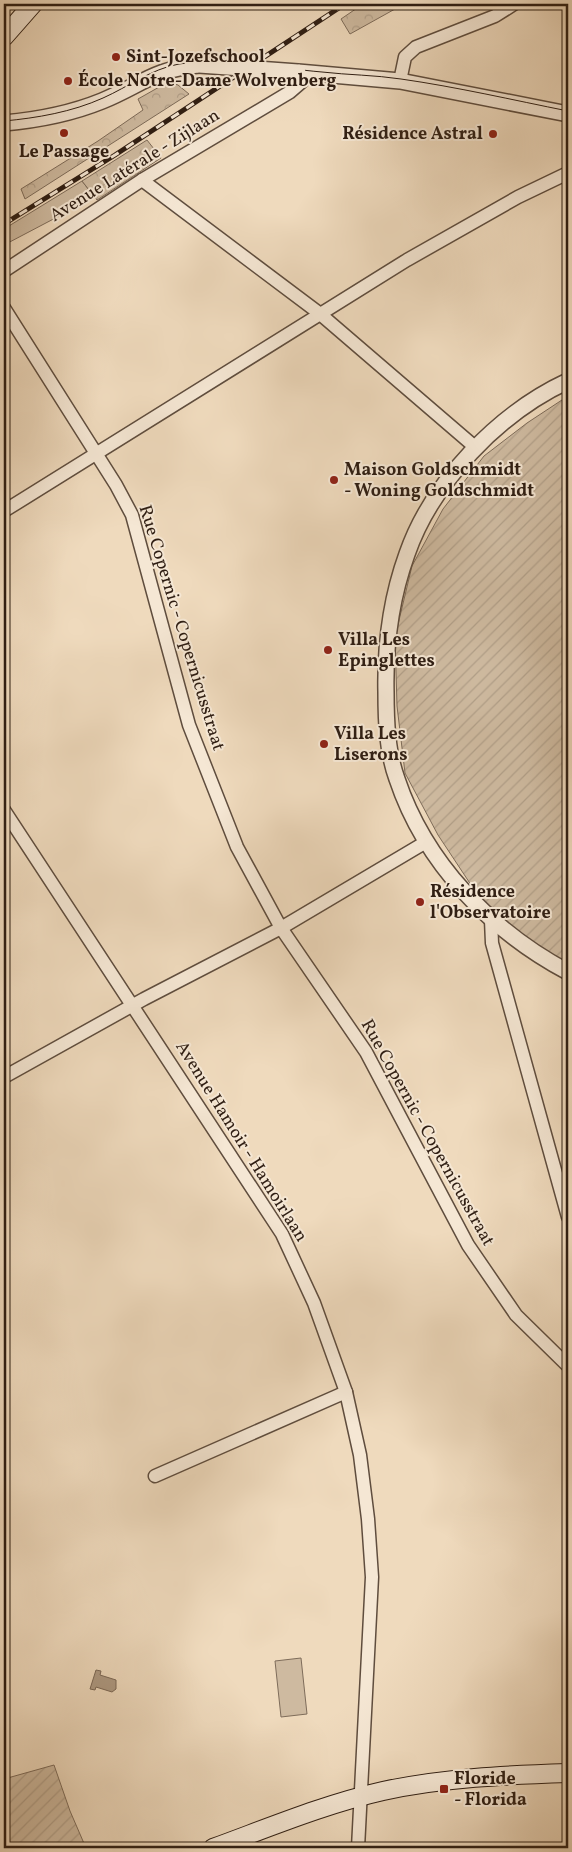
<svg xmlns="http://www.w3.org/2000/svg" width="572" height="1852" viewBox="0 0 572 1852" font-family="Vollkorn,serif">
  <defs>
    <pattern id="forest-crowns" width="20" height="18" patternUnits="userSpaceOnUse" patternTransform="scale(1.25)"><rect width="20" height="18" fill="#cebaa0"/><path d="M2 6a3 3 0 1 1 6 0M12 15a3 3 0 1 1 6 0" fill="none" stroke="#b19f89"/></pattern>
    <pattern id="garden-furrows" width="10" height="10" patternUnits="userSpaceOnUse" patternTransform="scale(1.25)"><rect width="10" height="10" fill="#cebaa0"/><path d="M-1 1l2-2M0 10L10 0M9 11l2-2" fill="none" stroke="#b19f89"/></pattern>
  </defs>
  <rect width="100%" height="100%" fill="#efdabd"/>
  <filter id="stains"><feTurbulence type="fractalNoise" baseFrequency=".004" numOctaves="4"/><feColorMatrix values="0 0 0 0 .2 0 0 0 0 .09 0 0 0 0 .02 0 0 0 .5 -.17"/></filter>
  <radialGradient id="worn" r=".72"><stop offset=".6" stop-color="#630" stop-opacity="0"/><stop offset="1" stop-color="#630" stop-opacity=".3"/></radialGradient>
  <g fill="#cebaa0" stroke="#7e6c5a">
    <polygon points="82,181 92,194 63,214 4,245 4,229"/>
    <polygon points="301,1658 307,1714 281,1717 275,1661"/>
  </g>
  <g fill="url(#forest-crowns)" stroke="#7e6c5a">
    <polygon points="363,4 404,4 350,34 341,19"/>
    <polygon points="168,82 178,85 189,94 25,199 21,189 98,141 143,110 138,99"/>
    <polygon points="147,140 161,158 97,200 82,181"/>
  </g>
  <g fill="url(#garden-furrows)" stroke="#7e6c5a">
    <polygon points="568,396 568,967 512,930 477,894 438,835 405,773 397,706 395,637 412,566 443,509 484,456 527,423"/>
    <polygon points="54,1765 70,1811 86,1848 4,1848 4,1779"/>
  </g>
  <polygon fill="#ae9a83" stroke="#7b6856" points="96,1670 101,1671 100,1675 116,1680 116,1689 112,1692 96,1687 95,1690 90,1689"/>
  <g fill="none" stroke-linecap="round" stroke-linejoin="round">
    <g stroke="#5f4d3e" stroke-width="15">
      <g id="minor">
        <polyline points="400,81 405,57 416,47 495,16 514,4"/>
        <polyline points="142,180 319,313 475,447"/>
        <polyline points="4,271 142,180 290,92 305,79 308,73"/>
        <polyline points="4,308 116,485 132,515 189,725 237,847 281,928 366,1052 468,1245 516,1315 568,1366"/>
        <polyline points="4,511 407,260 518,197 568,173"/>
        <polyline points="4,810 282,1234 314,1303 346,1392 360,1455 368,1519 372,1577 358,1848"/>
        <polyline points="491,920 492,943 568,1217"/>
        <polyline points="4,1077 144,999 281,928 426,842"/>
        <polyline points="155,1476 346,1392"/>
      </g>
    </g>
    <g stroke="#5f4d3e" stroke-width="18">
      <g id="tertiary">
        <polyline points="298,72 400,81 568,114"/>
        <path d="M4 123C38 120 70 114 102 101 141 85 154 69 199 65"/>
        <path d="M568 381C499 413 432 482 407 554 391 598 385 646 386 692 386 720 387 752 397 779 425 863 491 931 568 972"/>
      </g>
    </g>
    <g stroke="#2f1e13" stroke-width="20">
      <g id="secondary">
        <polyline points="4,37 33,4"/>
        <path d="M213 1848C268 1828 325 1804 383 1791 443 1778 506 1775 568 1773"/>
      </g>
    </g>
    <use href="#minor" stroke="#f5e7d4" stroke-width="12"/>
    <use href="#tertiary" stroke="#f5e7d4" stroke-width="15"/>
    <use href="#secondary" stroke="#f5e7d4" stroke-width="18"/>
    <path stroke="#2f1e13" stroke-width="1" d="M4 121C37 118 72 112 103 98 128 87 151 69 179 64 226 57 275 68 322 72 348 75 375 75 401 79 457 87 513 100 568 111"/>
    <g stroke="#2f1e13" stroke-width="5">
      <polyline id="rail" points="4,224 115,155 345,4"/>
    </g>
    <use href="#rail" stroke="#f5e7d4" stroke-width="3" stroke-dasharray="9" stroke-linecap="butt"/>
    <g stroke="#5f4d3e" stroke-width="18" stroke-linecap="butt">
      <polyline id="tertiary-bridge" points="199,65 298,72"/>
    </g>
    <use href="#tertiary-bridge" stroke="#f5e7d4" stroke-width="15"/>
  </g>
  <g fill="#8f2418" stroke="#f5e7d4" stroke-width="2">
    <circle cx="116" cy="57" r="5"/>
    <circle cx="68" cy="81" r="5"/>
    <circle cx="64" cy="133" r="5"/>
    <circle cx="493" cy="134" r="5"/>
    <circle cx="334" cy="480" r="5"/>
    <circle cx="328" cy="650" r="5"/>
    <circle cx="324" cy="744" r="5"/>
    <circle cx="420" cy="902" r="5"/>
    <rect x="439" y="1784" width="10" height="10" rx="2.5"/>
  </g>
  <g text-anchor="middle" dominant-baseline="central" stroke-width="4" stroke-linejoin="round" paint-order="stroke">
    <g font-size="18" font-weight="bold" fill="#2f1e13" stroke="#f5e7d4" text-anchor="start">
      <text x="126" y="57">Sint-Jozefschool</text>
      <text x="78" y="81">École Notre-Dame Wolvenberg</text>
      <text x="483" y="134" text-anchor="end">Résidence Astral</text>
      <text x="64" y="152" text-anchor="middle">Le Passage</text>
      <text x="344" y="470">Maison Goldschmidt<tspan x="344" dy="21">- Woning Goldschmidt</tspan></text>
      <text x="338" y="640">Villa Les<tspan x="338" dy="21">Epinglettes</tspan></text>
      <text x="334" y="734">Villa Les<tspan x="334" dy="21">Liserons</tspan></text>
      <text x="430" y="892">Résidence<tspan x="430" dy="21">l'Observatoire</tspan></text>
      <text x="454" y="1779">Floride<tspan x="454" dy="21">- Florida</tspan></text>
    </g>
    <g font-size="18" fill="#2f1e13" stroke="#f5e7d4">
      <text transform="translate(135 166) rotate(-32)">Avenue Latérale - Zijlaan</text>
      <text transform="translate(181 628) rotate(73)">Rue Copernic - Copernicusstraat</text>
      <text transform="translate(427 1133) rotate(61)">Rue Copernic - Copernicusstraat</text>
      <text transform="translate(241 1142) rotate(58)">Avenue Hamoir - Hamoirlaan</text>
    </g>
  </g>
  <rect width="572" height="1852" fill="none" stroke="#efdabd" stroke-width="20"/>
  <rect x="5" y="5" width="562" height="1842" fill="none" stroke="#2f1e13" stroke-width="2.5"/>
  <rect x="10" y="10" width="552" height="1832" fill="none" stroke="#2f1e13"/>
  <rect width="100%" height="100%" filter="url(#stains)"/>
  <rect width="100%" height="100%" fill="url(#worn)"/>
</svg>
